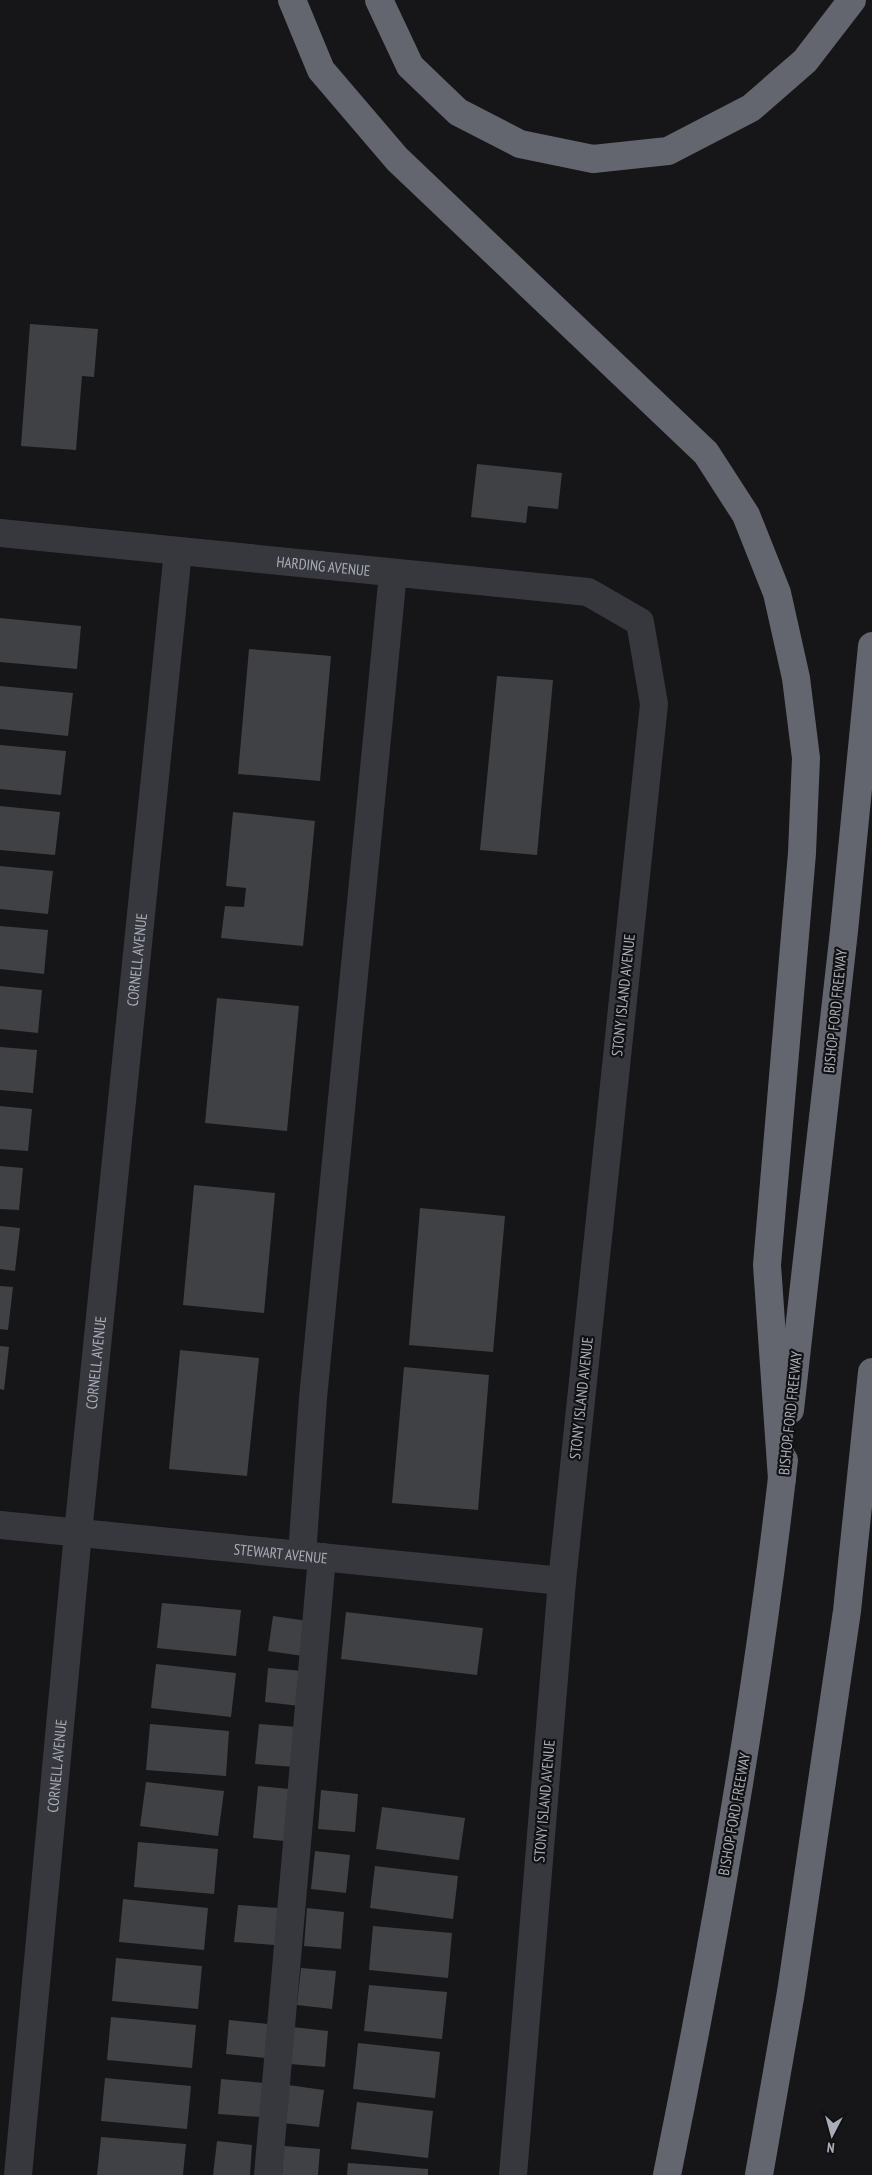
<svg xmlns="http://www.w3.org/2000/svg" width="872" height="2175" viewBox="0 0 872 2175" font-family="'PT Sans Narrow',sans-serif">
  <rect width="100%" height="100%" fill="#161618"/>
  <g fill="#404145">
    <polygon points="30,324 98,329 94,377 82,376 76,450 21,446"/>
    <polygon points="477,464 562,473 558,509 528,506 526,523 471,517"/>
    <polygon points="0,618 81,626 77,669 0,662"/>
    <polygon points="249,649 331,656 320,781 238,774"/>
    <polygon points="497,676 553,680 537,855 480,850"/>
    <polygon points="0,686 73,693 68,736 0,729"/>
    <polygon points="0,745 66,751 61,795 0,789"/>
    <polygon points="0,806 60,812 55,855 0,850"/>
    <polygon points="233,812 315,821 303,946 221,938 225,906 244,907 246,888 226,886"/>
    <polygon points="0,866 53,871 48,914 0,909"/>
    <polygon points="0,926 48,930 44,974 0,969"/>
    <polygon points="0,986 42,990 38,1033 0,1029"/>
    <polygon points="217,998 299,1006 287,1131 205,1123"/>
    <polygon points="0,1047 37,1050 33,1093 0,1090"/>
    <polygon points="0,1106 32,1109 28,1151 0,1149"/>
    <polygon points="0,1166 23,1168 19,1210 0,1209"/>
    <polygon points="194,1185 275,1193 264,1313 183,1305"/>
    <polygon points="420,1208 505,1216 493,1352 409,1345"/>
    <polygon points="0,1226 20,1228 15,1271 0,1269"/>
    <polygon points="0,1286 13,1287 8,1330 0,1329"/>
    <polygon points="0,1346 9,1347 4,1390 0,1389"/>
    <polygon points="180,1350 259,1358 247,1476 169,1469"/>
    <polygon points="404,1367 489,1375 478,1510 392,1503"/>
    <polygon points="162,1603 241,1610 236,1656 157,1648"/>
    <polygon points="346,1612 483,1628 477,1675 341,1659"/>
    <polygon points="273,1616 308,1621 303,1656 268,1651"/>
    <polygon points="156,1664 236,1673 231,1717 151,1708"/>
    <polygon points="268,1668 303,1671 300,1706 265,1702"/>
    <polygon points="150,1724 229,1731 226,1776 146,1770"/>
    <polygon points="259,1724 298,1727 295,1767 255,1764"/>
    <polygon points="146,1782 224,1791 218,1836 140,1826"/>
    <polygon points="258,1786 289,1789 284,1841 253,1838"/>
    <polygon points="321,1790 358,1794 355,1832 318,1829"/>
    <polygon points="382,1807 465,1818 459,1860 376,1849"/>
    <polygon points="138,1842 218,1849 214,1894 134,1887"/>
    <polygon points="315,1851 350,1855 346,1893 311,1889"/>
    <polygon points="375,1866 458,1876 453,1919 370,1908"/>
    <polygon points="123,1899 208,1908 204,1950 119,1942"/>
    <polygon points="238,1905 278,1908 275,1945 234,1942"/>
    <polygon points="307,1908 344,1912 341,1949 304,1946"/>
    <polygon points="373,1926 452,1933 448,1978 369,1970"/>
    <polygon points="116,1958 202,1966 198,2009 112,2001"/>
    <polygon points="301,1968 336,1971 332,2009 297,2005"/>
    <polygon points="369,1985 447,1992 442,2039 364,2031"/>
    <polygon points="111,2017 196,2025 192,2068 107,2060"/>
    <polygon points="229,2020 268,2024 265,2058 226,2054"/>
    <polygon points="293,2027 328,2031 325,2067 290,2064"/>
    <polygon points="358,2043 440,2052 435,2098 353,2089"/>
    <polygon points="105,2078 191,2086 187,2129 101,2121"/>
    <polygon points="221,2079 264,2083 261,2117 218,2114"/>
    <polygon points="288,2085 324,2090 319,2127 283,2123"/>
    <polygon points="357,2102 433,2111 428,2158 351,2149"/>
    <polygon points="101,2137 186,2144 183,2175 97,2175"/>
    <polygon points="217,2141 252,2145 250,2175 213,2175"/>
    <polygon points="284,2146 320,2149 318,2175 282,2175"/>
    <polygon points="348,2163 428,2169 428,2175 347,2175"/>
  </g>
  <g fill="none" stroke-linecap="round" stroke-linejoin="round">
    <g stroke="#37383d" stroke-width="28">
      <path id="s1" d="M0 533 588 592 640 622 654 704 562 1581 513 2175"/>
      <path id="s2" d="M0 1525 562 1581"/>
      <polyline points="302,1555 313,1398 393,573"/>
      <path id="s3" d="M18 2175 78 1533 178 551"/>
      <polyline points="268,2175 322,1557"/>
    </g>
    <g stroke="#63666e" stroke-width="28">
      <polyline points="292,0 321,70 397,159 706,453 746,515 777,593 796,678 806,758 802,853 767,1265 782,1479"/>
      <polyline points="379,0 410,66 458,112 520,144 593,159 668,151 751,108 805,61 852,0"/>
      <polyline points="790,1410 844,931 872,646"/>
      <path d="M667 2175C715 1939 757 1700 784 1460"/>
      <polyline points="759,2175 791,1992 847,1611 872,1372"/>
    </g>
  </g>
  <g text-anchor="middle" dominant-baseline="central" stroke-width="4.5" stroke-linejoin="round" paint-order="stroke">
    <g font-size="15" fill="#a8adb8" stroke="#111113">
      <text stroke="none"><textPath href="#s1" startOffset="325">HARDING AVENUE</textPath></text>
      <text stroke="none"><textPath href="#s3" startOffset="1221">CORNELL AVENUE</textPath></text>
      <text transform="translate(623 995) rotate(-84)">STONY ISLAND AVENUE</text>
      <text transform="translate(835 1011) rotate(-84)">BISHOP FORD FREEWAY</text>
      <text stroke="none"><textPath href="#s3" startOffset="816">CORNELL AVENUE</textPath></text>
      <text transform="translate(581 1398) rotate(-84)">STONY ISLAND AVENUE</text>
      <text transform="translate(790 1413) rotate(-84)">BISHOP FORD FREEWAY</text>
      <text stroke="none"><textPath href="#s2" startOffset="282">STEWART AVENUE</textPath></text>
      <text stroke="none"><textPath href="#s3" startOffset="411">CORNELL AVENUE</textPath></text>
      <text transform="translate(544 1801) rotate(-85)">STONY ISLAND AVENUE</text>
      <text transform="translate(734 1814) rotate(-80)">BISHOP FORD FREEWAY</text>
    </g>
  </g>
  <g transform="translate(832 2135) rotate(186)" stroke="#111113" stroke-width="4" paint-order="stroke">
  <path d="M0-4L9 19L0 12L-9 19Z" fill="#a8adb8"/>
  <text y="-8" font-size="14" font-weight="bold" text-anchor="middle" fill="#a8adb8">N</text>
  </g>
</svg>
